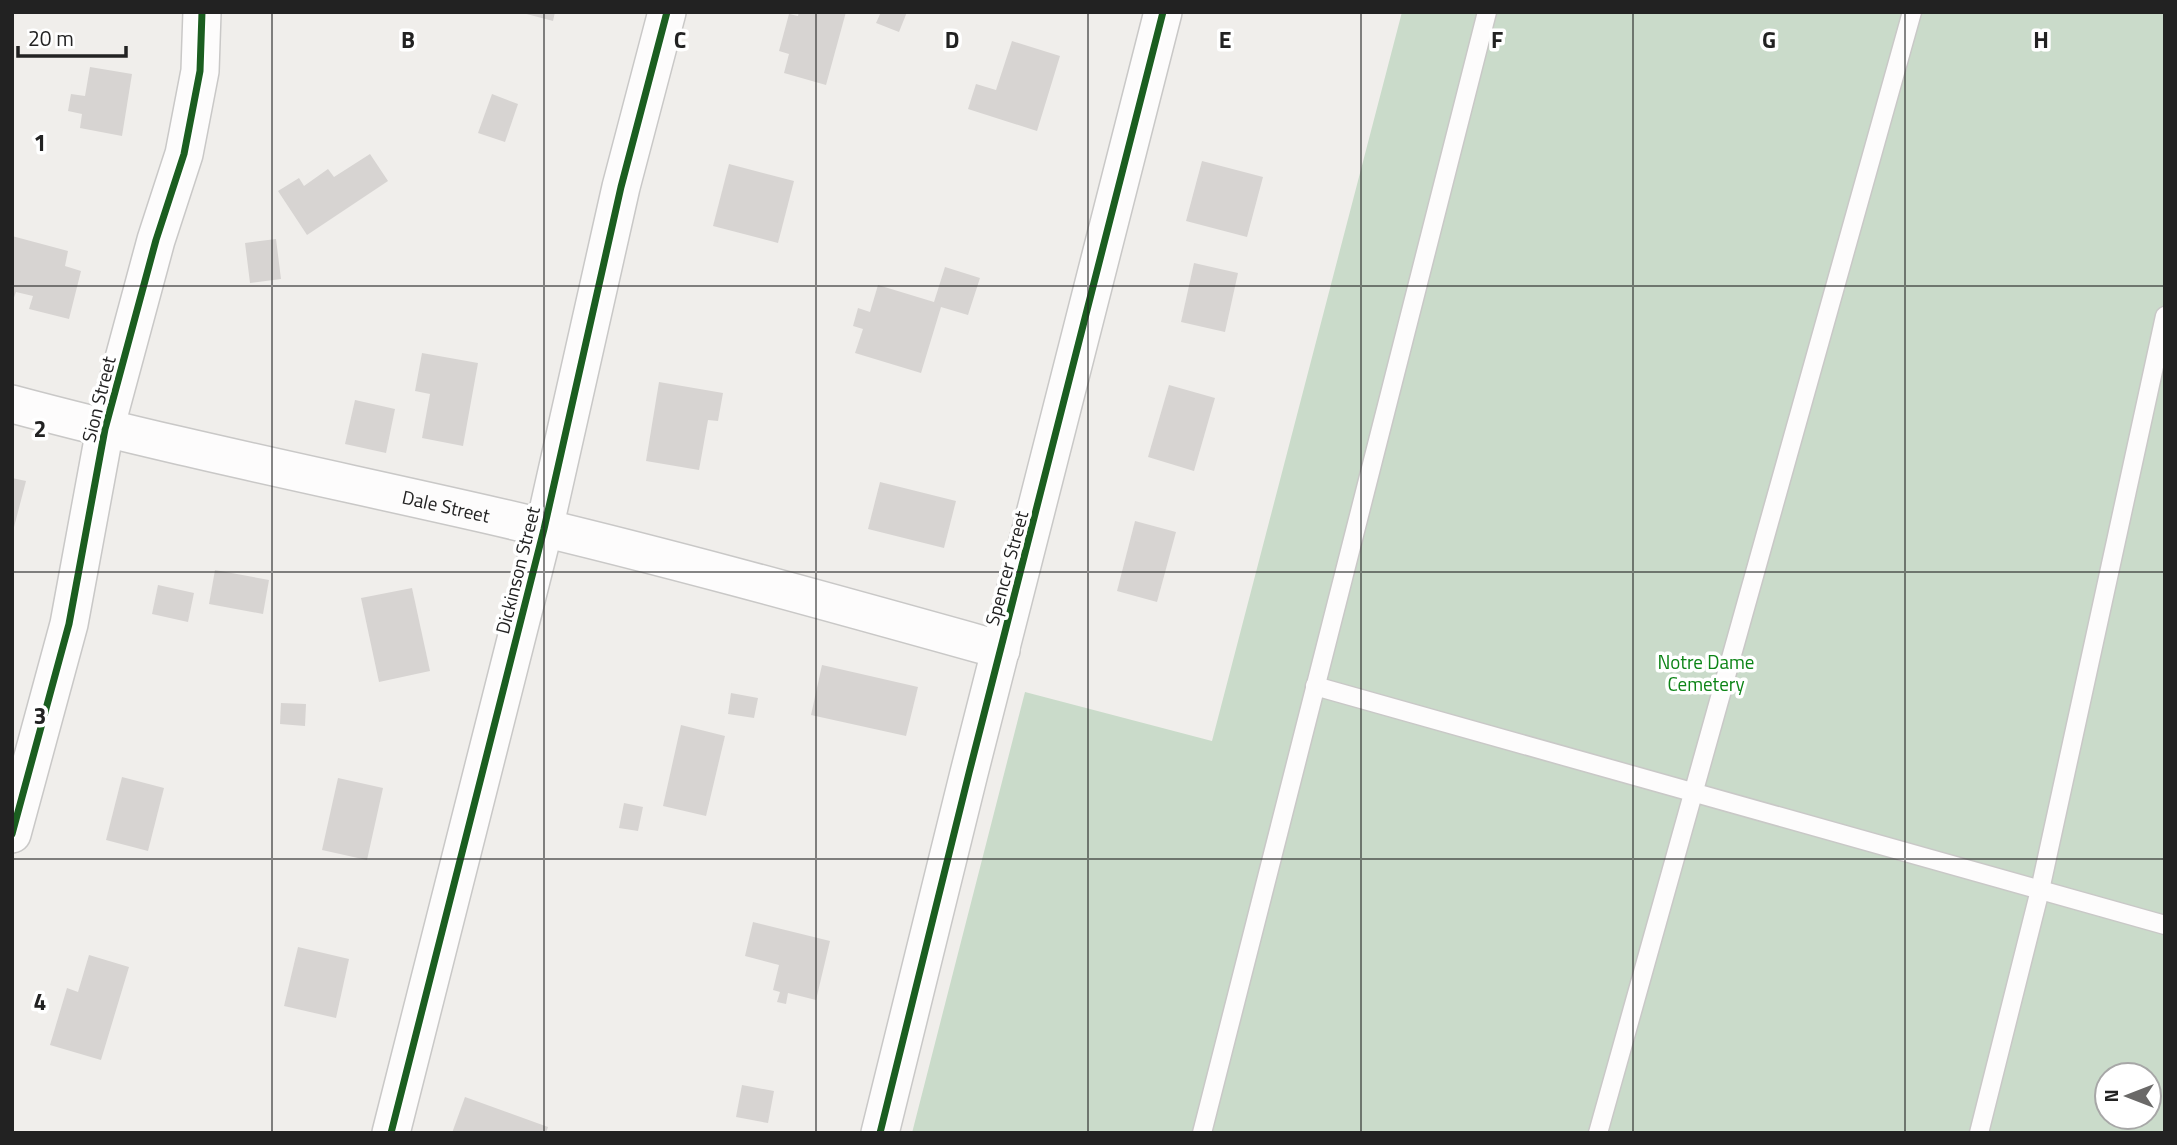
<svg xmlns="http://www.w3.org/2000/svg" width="2177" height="1145" viewBox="0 0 2177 1145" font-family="'Titillium Web',sans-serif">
  <rect width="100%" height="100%" fill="#f0eeeb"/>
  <path fill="#cadbca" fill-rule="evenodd" d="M1402 12H2165V1133H912L1025 692 1212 741ZM2107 1075H2149V1117H2107Z"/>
  <g fill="#d7d4d2">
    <polygon points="519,12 555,12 553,21"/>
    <polygon points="799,12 846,12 826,85 784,73 789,54 779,51 789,14 798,16"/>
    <polygon points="881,12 907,12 899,32 876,23"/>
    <polygon points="1012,41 1060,56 1037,131 968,109 976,84 996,90"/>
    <polygon points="90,67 132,74 122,136 80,128 82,114 68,111 71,94 85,96"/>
    <polygon points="492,94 518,104 505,142 478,133"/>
    <polygon points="370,154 388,181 307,235 278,191 299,178 304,186 328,169 334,177"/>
    <polygon points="1202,161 1263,177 1247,237 1186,221"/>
    <polygon points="729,164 794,181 778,243 713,226"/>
    <polygon points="12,236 68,251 65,266 81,271 69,319 29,309 33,296 16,292 12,303"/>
    <polygon points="276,239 281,279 250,283 245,243"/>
    <polygon points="1194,263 1238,273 1225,332 1181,322"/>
    <polygon points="945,267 980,278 968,315 941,307 921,373 855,353 863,329 853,326 858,308 870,312 878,285 934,302"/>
    <polygon points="422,353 478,363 463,446 422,438 430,394 415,391"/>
    <polygon points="659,382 723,393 718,421 708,420 699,470 646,461"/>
    <polygon points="1169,385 1215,398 1194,471 1148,457"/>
    <polygon points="355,400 395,409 386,453 345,444"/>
    <polygon points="12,478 26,481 13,531 12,531"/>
    <polygon points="880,482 956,501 944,548 868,529"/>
    <polygon points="1135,521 1176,532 1157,602 1117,591"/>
    <polygon points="215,570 269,580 263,614 209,604"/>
    <polygon points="158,585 194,593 188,622 152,614"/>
    <polygon points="412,588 430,671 379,682 361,598"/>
    <polygon points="822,665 918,687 906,736 811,715"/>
    <polygon points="731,693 758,698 754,718 728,714"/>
    <polygon points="281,703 306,704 305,726 280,724"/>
    <polygon points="681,725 725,736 706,816 663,806"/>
    <polygon points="122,777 164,788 148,851 106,840"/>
    <polygon points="338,778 383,788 367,860 322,850"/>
    <polygon points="624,803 643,807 638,831 619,828"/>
    <polygon points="753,922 830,941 816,1000 788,993 786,1004 777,1002 780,992 773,990 779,965 745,956"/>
    <polygon points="298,947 349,959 336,1018 284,1006"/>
    <polygon points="89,955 129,967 101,1060 50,1045 67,988 78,992"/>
    <polygon points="742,1085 774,1091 768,1123 736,1117"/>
    <polygon points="465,1097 548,1127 546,1133 452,1133"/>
  </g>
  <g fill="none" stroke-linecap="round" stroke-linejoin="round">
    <g stroke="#c9c8c7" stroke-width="21">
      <g id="service">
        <polyline points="1315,686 2165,925"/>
        <polyline points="1202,1133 1487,12"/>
        <polyline points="1598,1133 1912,12"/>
        <polyline points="1979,1133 2040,890 2165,316"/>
      </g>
    </g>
    <g stroke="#c9c8c7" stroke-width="40">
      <g id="minor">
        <path id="s1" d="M12 404C169 446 327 478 485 514 658 554 829 602 1001 650"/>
        <polyline points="12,834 69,624 105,429 156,240 184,154 200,71 202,12"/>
        <polyline points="391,1133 544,529 621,187 667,12"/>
        <polyline points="880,1133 969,773 1163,12"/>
      </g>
    </g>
    <use href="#service" stroke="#fdfcfc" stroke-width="18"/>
    <use href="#minor" stroke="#fdfcfc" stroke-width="37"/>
    <g stroke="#fff" stroke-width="11">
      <g id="cycleway">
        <polyline points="12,834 69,624 105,429 156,240 184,154 200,71 202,12"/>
        <polyline points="391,1133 544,529 621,187 667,12"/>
        <polyline points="880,1133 969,773 1163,12"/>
      </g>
    </g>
    <use href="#cycleway" stroke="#1b5e20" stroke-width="7"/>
  </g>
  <path fill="none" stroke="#222" stroke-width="2" stroke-opacity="0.55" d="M272 12V1133M544 12V1133M816 12V1133M1088 12V1133M1361 12V1133M1633 12V1133M1905 12V1133M12 286H2165M12 572H2165M12 859H2165"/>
  <g text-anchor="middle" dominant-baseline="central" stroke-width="7" stroke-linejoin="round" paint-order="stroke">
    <g font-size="19" fill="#222" stroke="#fff">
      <text transform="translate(98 399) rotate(-76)">Sion Street</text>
      <text stroke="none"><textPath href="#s1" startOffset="446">Dale Street</textPath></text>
      <text transform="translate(1006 568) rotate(-75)">Spencer Street</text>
      <text transform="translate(517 570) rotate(-76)">Dickinson Street</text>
    </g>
    <g font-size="19" fill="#0c8416" stroke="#fff">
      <text x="1706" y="661">Notre Dame<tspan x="1706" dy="22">Cemetery</tspan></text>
    </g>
  </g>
  <g font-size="23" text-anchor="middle" font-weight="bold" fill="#222" stroke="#fff" stroke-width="7" stroke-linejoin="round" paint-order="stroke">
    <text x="408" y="48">B</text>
    <text x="680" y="48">C</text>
    <text x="952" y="48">D</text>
    <text x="1225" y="48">E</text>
    <text x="1497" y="48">F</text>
    <text x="1769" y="48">G</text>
    <text x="2041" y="48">H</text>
    <text x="40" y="151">1</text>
    <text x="40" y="437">2</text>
    <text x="40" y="724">3</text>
    <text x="40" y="1010">4</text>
  </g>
  <rect width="2177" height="1145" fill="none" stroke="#222222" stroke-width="28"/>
  <g transform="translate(2128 1096) rotate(270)"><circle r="33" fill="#ffffff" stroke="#a7a7a7" stroke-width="2"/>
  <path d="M0-5L12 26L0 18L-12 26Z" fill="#6a6968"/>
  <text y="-10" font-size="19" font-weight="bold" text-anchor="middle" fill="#222222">N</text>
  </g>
  <path d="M18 46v10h108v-10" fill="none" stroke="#222222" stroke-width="3.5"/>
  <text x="28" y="46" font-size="21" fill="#222222" stroke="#ffffff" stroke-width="5" paint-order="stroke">20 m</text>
</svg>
